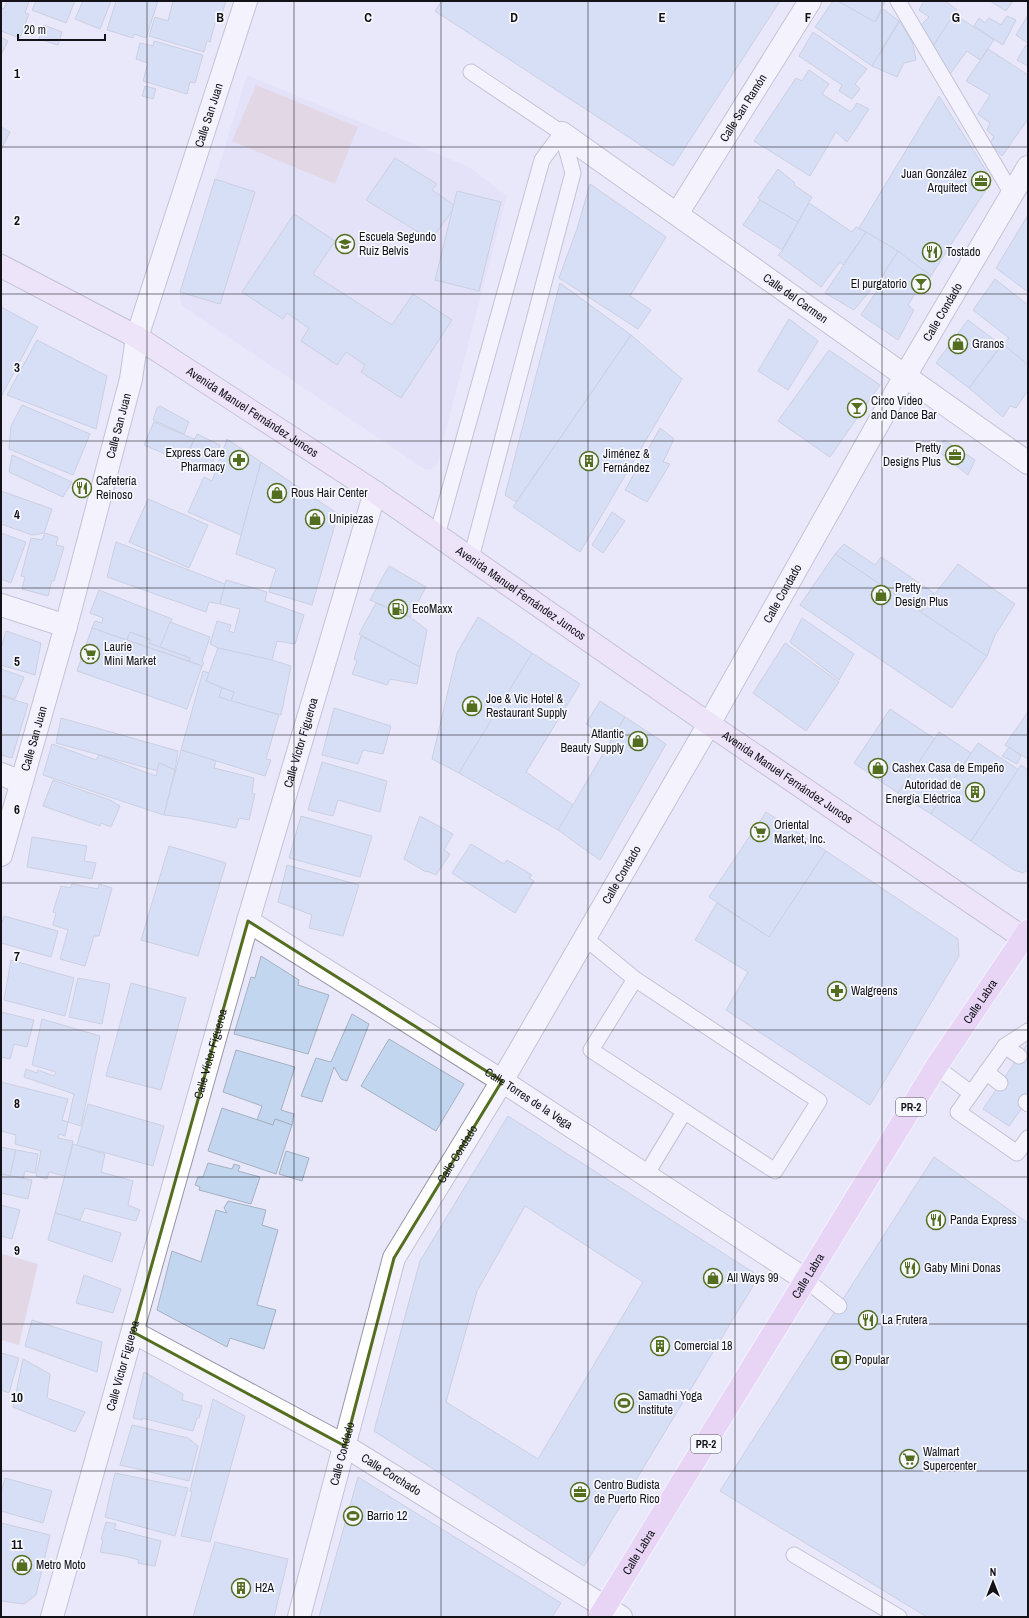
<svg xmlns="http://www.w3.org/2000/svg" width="1029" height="1618" viewBox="0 0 1029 1618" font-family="'Archivo Narrow',sans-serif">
  <rect width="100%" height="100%" fill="#e9e8fb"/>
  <polygon fill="#dddbf5" points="247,75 469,167 507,196 437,464 432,469 426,470 420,466 182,306 180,300 180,292"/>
  <g fill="#dac3cb">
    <polygon points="256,85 358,127 335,184 232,141"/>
    <polygon points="2,1254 38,1264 19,1345 1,1340"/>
  </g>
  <g fill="#c2d6f0" stroke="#a6b1c0" fill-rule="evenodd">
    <polygon points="7,1 29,1 25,13 29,14 20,38 1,31 1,8 4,9"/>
    <polygon points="36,1 75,1 66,23 32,10"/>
    <polygon points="83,1 111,1 100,29 75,19"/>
    <polygon points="116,1 158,1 146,38 134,34 133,38 107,30"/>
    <polygon points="173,1 226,1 221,17 217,16 210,42 207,41 204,52 149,36 155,17 168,21"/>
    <polygon points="442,1 780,1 673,166 435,11"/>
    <polygon points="833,1 838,1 875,22 883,9 899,21 872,66 815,27"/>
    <polygon points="838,1 885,1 875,22"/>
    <polygon points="924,1 945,1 957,10 931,49 920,26 929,17 919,10"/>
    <polygon points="990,1 1013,1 1006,11"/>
    <polygon points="954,14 994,40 980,60 967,51 948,77 931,49"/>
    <polygon points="1028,15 1028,43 1016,35"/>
    <polygon points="1007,16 1016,20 1003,45 974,26 979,18 985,23 989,18 1001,25"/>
    <polygon points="900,21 913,44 916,60 904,63 897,77 872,66"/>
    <polygon points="44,25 62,32 58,45 39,39"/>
    <polygon points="813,32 867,69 855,84 860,89 852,99 839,91 842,85 799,56"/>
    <polygon points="1,37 8,41 1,55"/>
    <polygon points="154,41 203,55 195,83 190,82 187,94 143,81 148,63 136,59 140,43 153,46"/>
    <polygon points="1026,45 1028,47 1028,66 1017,60"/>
    <polygon points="988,49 1028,75 1028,119 1002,156 990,143 994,137 987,130 990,123 978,114 990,95 966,81"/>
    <polygon points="809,70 829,84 822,94 851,112 857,103 869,109 847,142 836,132 810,176 754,141 796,78 802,81"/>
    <polygon points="145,86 156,89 153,99 142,96"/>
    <polygon points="939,96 992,180 931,276 896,250 859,228"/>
    <polygon points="1,127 10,132 1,150"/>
    <polygon points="395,158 437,184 432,190 454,205 452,211 431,240 366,200"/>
    <polygon points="778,169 795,183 794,185 812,197 798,222 760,200 758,198"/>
    <polygon points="215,179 255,192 220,304 180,292"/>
    <polygon points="590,184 666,237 630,296 651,310 638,329 559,278 577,229"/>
    <polygon points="457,191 501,202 479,291 435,280"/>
    <polygon points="760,200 798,222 782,250 743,225"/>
    <polygon points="809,203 852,232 856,227 866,232 843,265 840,262 821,287 778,255 782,251"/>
    <polygon points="294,214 335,241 313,274 392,325 413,294 452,320 401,398 361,372 365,365 346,352 337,365 301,341 309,328 287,313 283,319 242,292"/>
    <polygon points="1028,215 1028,292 996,268"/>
    <polygon points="866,232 898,251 883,275 854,310 825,293"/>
    <polygon points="898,251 931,276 925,285 921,284 908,305 914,310 898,340 861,315 886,277 883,275"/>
    <polygon points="995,279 1028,305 1028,365 1003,344 1009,338 973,310"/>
    <polygon points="560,283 631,335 516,502 505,495"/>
    <polygon points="1,307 38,327 1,397"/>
    <polygon points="789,319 818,341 788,390 758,371"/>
    <polygon points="968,320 1001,345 969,388 936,363"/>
    <polygon points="631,335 682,379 580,552 513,507"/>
    <polygon points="37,340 107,376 96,429 7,395"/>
    <polygon points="1003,344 1028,365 1028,390 1016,408 1010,406 1003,417 969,388"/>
    <polygon points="829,350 880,385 830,457 778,421"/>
    <polygon points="22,405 90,434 73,475 9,449 11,426"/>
    <polygon points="160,406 189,422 184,434 153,420 157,408"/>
    <polygon points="154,422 194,439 184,462 144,445"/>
    <polygon points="660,428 674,439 663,462 670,464 647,502 625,490"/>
    <polygon points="197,434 220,445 208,473 184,462"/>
    <polygon points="227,439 261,462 241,535 188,512 204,477 212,481"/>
    <polygon points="944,440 975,460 968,475 937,450"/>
    <polygon points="12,455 72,482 63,497 9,472"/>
    <polygon points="261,462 338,514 312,605 269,592 276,569 236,554"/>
    <polygon points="1,491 52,509 44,533 32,535 1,524"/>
    <polygon points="148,499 208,525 189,568 129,542"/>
    <polygon points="612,512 625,521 603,553 592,545"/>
    <polygon points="1,533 26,542 11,583 1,579"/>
    <polygon points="45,533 58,537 56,545 64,547 54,581 52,580 48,596 22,589 25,577 21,576 31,538 42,540"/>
    <polygon points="116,542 225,584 220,604 209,602 206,612 107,577"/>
    <polygon points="844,544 875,565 881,557 934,593 921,612 835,554"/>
    <polygon points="835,554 987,656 952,708 800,605"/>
    <polygon points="958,564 1015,604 995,635 987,656 921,612"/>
    <polygon points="389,566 426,587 410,617 370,600"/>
    <polygon points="226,580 267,592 265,601 304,615 295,644 277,641 272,660 218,648 210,644 217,621 231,625 229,631 234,633 240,609 220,604"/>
    <polygon points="99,590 172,619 160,647 149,643 151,640 130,632 127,640 92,628 95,621 102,623 103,618 90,613"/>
    <polygon points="376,603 410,617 427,630 420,667 359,634"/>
    <polygon points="478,617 532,653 459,773 432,759 457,653"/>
    <polygon points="802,618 854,654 839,680 790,642"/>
    <polygon points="170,622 210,637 202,661 204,663 202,666 189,661 190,658 160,647"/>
    <polygon points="92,628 202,666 187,709 77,671"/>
    <polygon points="6,631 41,643 35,675 1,665 1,648"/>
    <polygon points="130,632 151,640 149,643 190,658 189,661 127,640"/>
    <polygon points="361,636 420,667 417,684 390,679 387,685 352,674 357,661 354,659"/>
    <polygon points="785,643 839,682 806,731 753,693"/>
    <polygon points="218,648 272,660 291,666 281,715 231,701 234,692 206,681"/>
    <polygon points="532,653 580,684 526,772 573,805 558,830 459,773"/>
    <polygon points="1,669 24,677 15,699 1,695"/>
    <polygon points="203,671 209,673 206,681 222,688 219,697 279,715 266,759 271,760 265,776 181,750"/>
    <polygon points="222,688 234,692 231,701 219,697"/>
    <polygon points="1,696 28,704 12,758 1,755"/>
    <polygon points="600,701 625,717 611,741 586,724"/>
    <polygon points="334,708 391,726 383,754 363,750 358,764 322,755"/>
    <polygon points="890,709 935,739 898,793 854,763"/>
    <polygon points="1028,712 1028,759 1005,745"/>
    <polygon points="625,717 666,744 600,860 558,830"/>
    <polygon points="61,718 178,751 175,770 159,763 158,770 154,770 56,743"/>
    <polygon points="939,732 971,753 931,814 898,793"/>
    <polygon points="978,743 1019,770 971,841 931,814"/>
    <polygon points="52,744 96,760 99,755 156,776 159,763 175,770 164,815 43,775"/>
    <polygon points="1009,747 1021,756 1017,764 1002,756"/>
    <polygon points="181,750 216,761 214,768 254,778 252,793 255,794 249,820 239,818 236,828 188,818 164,815"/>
    <polygon points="322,762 387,781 380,812 338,800 333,816 308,810"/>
    <polygon points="1021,765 1028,770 1028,870 1023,873 1014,870 971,841"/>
    <polygon points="53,780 110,800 120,806 111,827 101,823 100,826 43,806"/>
    <polygon points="766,812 826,851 769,937 709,897"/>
    <polygon points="301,816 372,836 360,877 289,858"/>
    <polygon points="420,816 453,834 444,850 450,854 436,875 427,871 426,872 404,859"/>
    <polygon points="32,837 87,846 84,861 96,863 92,879 27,867"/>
    <polygon points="471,844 504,864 507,860 532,875 529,878 534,881 515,913 452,873"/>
    <polygon points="169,846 226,863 198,956 141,940"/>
    <polygon points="826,851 958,939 959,956 870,1105 726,1010 748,972 695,940 717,903 769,937"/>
    <polygon points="287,865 359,885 343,936 309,928 312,915 278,902"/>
    <polygon points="72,884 98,889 99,884 112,888 99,936 94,936 85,966 60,959 68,930 53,925 56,913 53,912 61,886 70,888"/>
    <polygon points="4,916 58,931 51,957 1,943 1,925"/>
    <polygon points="261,956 299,980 298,985 329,995 308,1054 234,1034 251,977 255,978"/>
    <polygon points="11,960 74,978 65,1016 4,1000"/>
    <polygon points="78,978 110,984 102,1024 69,1017"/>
    <polygon points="131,983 186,998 161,1090 106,1076"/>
    <polygon points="1,1012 34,1020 27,1047 14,1044 10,1059 1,1057"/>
    <polygon points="352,1014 369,1024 347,1081 341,1079 334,1067 322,1102 301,1096 316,1058 331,1062"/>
    <polygon points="42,1019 100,1036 81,1126 68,1122 74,1094 24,1077 26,1069 37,1073 38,1070 54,1076 56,1072 32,1065"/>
    <polygon points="389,1039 464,1084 436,1131 361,1086"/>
    <polygon points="1028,1043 1028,1100 1009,1126 983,1109"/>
    <polygon points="236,1050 295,1067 281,1110 294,1114 292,1125 275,1119 273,1125 257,1120 262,1106 223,1092"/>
    <polygon points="1,1082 68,1099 62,1120 68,1122 65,1136 59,1134 58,1138 73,1141 65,1176 49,1172 47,1179 36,1176 41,1151 15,1144 16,1135 1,1131"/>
    <polygon points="88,1104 164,1126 153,1166 77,1145"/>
    <polygon points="222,1108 273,1125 275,1119 292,1125 276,1174 208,1151"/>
    <path d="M508 1116 759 1276 584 1566 374 1431 420 1261ZM525 1206 643 1282 538 1459 446 1402 477 1291Z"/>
    <polygon points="73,1144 105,1154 101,1172 133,1181 128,1205 140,1210 136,1221 85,1208 80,1220 55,1213"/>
    <polygon points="1,1147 16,1150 10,1176 1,1174"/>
    <polygon points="16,1150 38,1154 35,1173 25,1171 23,1179 10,1176"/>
    <polygon points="286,1151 309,1158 302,1181 279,1174"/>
    <polygon points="934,1157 1028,1223 1028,1617 927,1617 720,1491"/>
    <polygon points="208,1163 232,1169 234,1164 240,1166 238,1171 260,1177 251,1204 199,1190 200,1187 195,1185 198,1177 203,1177"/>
    <polygon points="1,1174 32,1180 28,1199 1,1193"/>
    <polygon points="228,1201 266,1210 262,1225 278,1230 257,1305 276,1310 264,1349 230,1338 227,1347 157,1310 172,1251 201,1262 216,1210 227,1213 224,1208"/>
    <polygon points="1,1205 20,1210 12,1239 1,1236"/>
    <polygon points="55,1213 121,1233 112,1262 48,1240"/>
    <polygon points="84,1275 121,1289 113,1313 76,1303"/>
    <polygon points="32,1320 102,1342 97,1372 25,1346"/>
    <polygon points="1,1353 19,1358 9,1393 1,1390"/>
    <polygon points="23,1359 50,1374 47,1398 85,1412 75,1432 13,1407"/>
    <polygon points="144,1372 183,1394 182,1400 202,1406 199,1418 197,1418 193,1431 142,1418 142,1420 133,1418"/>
    <polygon points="213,1399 245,1416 210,1542 181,1536 192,1492 190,1491"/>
    <polygon points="132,1425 188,1438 198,1446 189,1481 120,1465"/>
    <polygon points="115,1473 188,1488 175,1536 105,1517"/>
    <polygon points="358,1477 561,1603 552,1617 319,1617"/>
    <polygon points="5,1478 52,1491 43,1523 1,1511 1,1493"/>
    <polygon points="106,1522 116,1524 114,1529 161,1541 155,1566 138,1563 139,1560 124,1556 100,1552 103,1540 101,1539"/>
    <polygon points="1,1523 50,1535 36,1595 24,1604 1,1601"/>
    <polygon points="215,1542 288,1559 274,1617 193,1617"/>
  </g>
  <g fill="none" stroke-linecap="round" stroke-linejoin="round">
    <g stroke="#9796a7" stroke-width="17">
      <g id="lane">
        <polyline points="898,1 1012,194"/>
        <polyline points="471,72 562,133 573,173 471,558"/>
        <polyline points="437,535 542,160 562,133"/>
        <polyline points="585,938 635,979 591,1050 775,1171 819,1101 635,979"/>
        <polyline points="1028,1031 1005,1046 958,1112 1017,1153 1028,1138"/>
        <polyline points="1005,1046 1019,1056"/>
        <polyline points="936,1067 971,1093"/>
        <polyline points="986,1072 1000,1083"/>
        <polyline points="1026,1102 1028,1104"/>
        <polyline points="646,1175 684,1112"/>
        <polyline points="806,1280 839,1306"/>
        <polyline points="794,1555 899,1617"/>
      </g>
    </g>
    <g stroke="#9796a7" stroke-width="24">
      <g id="street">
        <path id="s1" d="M562 133 1028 463"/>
        <path id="s2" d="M677 214 810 1"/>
        <polyline points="1,605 66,626"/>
        <polyline points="1,774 21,782"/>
        <path id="s3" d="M1 855 66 626 131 379 137 337 246 1"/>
        <path id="s4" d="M248 921 502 1081 806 1280"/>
        <path id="s5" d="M133 1332 345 1446 621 1617"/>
        <path id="s6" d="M52 1617 248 921 375 492"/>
        <path id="s7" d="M299 1617 394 1258 502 1081 709 724 905 376 1028 167"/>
      </g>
    </g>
    <g stroke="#9796a7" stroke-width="24">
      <g id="secondary">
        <path id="s8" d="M1 266 137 337 375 492 709 724 1028 941"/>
      </g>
    </g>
    <g stroke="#fff" stroke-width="24">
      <g id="primary">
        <path id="s9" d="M599 1617 936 1067 1028 931"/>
      </g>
    </g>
    <use href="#lane" stroke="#fff" stroke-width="15"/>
    <use href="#street" stroke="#fff" stroke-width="22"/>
    <use href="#secondary" stroke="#f3dff7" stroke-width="22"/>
    <use href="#primary" stroke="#e7bfef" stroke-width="22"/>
  </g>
  <path d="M0 0H1029V1618H0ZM248 921 502 1081 394 1258 345 1446 133 1332Z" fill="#e9e8fb" fill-opacity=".55" fill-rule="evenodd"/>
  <path fill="none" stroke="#546e20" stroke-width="3" stroke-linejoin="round" d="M248 921 502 1081 394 1258 345 1446 133 1332Z"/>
  <path fill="none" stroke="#131219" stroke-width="1" stroke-opacity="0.55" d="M147 1V1617M294 1V1617M441 1V1617M588 1V1617M735 1V1617M882 1V1617M1 147H1028M1 294H1028M1 441H1028M1 588H1028M1 735H1028M1 883H1028M1 1030H1028M1 1177H1028M1 1324H1028M1 1471H1028"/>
  <defs>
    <g id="office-ring" transform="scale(1)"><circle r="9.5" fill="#f7f7fe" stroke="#546e20" stroke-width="1.5"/><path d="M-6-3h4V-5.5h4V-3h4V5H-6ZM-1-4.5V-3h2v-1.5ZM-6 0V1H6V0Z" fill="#546e20"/></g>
    <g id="school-ring" transform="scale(1)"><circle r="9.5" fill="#f7f7fe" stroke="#546e20" stroke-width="1.5"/><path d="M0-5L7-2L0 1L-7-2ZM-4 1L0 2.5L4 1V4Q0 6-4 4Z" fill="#546e20"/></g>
    <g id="restaurant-ring" transform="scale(1)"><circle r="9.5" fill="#f7f7fe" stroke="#546e20" stroke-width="1.5"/><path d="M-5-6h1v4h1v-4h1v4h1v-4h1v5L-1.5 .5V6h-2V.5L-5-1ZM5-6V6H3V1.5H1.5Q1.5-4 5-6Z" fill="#546e20"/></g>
    <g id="bar-ring" transform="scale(1)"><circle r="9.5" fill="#f7f7fe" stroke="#546e20" stroke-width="1.5"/><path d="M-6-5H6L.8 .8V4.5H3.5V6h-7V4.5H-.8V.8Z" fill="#546e20"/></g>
    <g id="shop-ring" transform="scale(1)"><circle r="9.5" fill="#f7f7fe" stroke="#546e20" stroke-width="1.5"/><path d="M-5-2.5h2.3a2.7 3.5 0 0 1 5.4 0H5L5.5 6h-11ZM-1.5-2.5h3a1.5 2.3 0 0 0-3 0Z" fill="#546e20"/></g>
    <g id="pharmacy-ring" transform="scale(1)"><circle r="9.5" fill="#f7f7fe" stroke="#546e20" stroke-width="1.5"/><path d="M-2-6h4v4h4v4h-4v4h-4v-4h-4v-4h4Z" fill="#546e20"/></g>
    <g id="building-ring" transform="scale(1)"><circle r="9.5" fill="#f7f7fe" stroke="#546e20" stroke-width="1.5"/><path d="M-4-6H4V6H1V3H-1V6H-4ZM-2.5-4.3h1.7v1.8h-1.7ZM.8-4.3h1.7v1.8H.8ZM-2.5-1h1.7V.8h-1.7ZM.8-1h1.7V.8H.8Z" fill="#546e20"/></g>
    <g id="fuel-ring" transform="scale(1)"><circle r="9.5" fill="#f7f7fe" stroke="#546e20" stroke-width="1.5"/><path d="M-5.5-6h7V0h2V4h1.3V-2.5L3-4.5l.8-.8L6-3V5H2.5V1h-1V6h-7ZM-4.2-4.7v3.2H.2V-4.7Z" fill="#546e20"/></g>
    <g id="supermarket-ring" transform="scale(1)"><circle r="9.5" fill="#f7f7fe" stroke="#546e20" stroke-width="1.5"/><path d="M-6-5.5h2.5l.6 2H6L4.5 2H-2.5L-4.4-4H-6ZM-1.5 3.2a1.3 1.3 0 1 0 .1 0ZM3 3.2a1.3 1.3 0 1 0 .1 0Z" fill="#546e20"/></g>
    <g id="bank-ring" transform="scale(1)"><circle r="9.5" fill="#f7f7fe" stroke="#546e20" stroke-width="1.5"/><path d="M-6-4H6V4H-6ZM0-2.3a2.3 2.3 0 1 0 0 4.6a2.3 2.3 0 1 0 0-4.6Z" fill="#546e20"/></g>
    <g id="stadium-ring" transform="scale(1)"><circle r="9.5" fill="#f7f7fe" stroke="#546e20" stroke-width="1.5"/><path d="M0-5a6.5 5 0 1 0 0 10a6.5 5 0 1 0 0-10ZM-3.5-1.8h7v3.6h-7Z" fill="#546e20"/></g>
  </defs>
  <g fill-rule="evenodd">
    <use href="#office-ring" x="981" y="181"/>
    <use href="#school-ring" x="345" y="244"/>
    <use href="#restaurant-ring" x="932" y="252"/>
    <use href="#bar-ring" x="921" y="284"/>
    <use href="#shop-ring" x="958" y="344"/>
    <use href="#bar-ring" x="857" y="408"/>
    <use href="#office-ring" x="955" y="455"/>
    <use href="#pharmacy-ring" x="239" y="460"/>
    <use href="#building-ring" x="589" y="461"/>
    <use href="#restaurant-ring" x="82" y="488"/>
    <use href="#shop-ring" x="277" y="493"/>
    <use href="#shop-ring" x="315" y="519"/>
    <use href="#shop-ring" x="881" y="595"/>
    <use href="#fuel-ring" x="398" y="609"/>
    <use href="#supermarket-ring" x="90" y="654"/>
    <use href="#shop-ring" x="472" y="706"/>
    <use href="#shop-ring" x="638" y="741"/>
    <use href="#shop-ring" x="878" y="768"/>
    <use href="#building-ring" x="975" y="792"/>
    <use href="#supermarket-ring" x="760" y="832"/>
    <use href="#pharmacy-ring" x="837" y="991"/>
    <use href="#restaurant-ring" x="936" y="1220"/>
    <use href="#restaurant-ring" x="910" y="1268"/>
    <use href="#shop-ring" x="713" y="1278"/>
    <use href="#restaurant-ring" x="868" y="1320"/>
    <use href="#building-ring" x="660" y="1346"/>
    <use href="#bank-ring" x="841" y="1360"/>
    <use href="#stadium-ring" x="624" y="1403"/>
    <use href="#supermarket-ring" x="909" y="1459"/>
    <use href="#office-ring" x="580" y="1492"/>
    <use href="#stadium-ring" x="353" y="1516"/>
    <use href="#shop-ring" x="22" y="1565"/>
    <use href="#building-ring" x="241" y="1588"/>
  </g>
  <g text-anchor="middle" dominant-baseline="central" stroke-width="3.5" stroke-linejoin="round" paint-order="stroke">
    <g fill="#f7f7fe" stroke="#57575e" stroke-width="1">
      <rect x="896" y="1098" width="30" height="18" rx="3"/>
      <rect x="691" y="1435" width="30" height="18" rx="3"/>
    </g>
    <g font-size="11" font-weight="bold" fill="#131219">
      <text x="911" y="1107">PR-2</text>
      <text x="706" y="1444">PR-2</text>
    </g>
    <g font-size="12" fill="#131219" stroke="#f7f7fe">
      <text stroke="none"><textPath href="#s2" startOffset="125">Calle San Ramón</textPath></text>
      <text stroke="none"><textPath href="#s3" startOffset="769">Calle San Juan</textPath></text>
      <text stroke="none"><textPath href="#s1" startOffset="286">Calle del Carmen</textPath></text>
      <text stroke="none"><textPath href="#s7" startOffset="1465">Calle Condado</textPath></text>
      <text stroke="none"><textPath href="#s8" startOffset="291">Avenida Manuel Fernández Juncos</textPath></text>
      <text stroke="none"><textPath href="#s3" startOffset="445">Calle San Juan</textPath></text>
      <text stroke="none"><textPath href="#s8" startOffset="615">Avenida Manuel Fernández Juncos</textPath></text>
      <text stroke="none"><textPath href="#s7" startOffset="1141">Calle Condado</textPath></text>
      <text stroke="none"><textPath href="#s3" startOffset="121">Calle San Juan</textPath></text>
      <text stroke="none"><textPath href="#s6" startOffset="909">Calle Víctor Figueroa</textPath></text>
      <text stroke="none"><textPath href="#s8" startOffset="939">Avenida Manuel Fernández Juncos</textPath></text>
      <text stroke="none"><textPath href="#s7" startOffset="817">Calle Condado</textPath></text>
      <text stroke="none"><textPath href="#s9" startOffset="724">Calle Labra</textPath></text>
      <text stroke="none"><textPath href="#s6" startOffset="585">Calle Víctor Figueroa</textPath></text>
      <text stroke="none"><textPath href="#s4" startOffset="332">Calle Torres de la Vega</textPath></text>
      <text stroke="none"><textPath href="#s7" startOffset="493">Calle Condado</textPath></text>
      <text stroke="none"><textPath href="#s9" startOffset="400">Calle Labra</textPath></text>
      <text stroke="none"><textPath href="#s6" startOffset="261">Calle Víctor Figueroa</textPath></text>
      <text stroke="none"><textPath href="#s7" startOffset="169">Calle Condado</textPath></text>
      <text stroke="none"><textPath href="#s5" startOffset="295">Calle Corchado</textPath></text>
      <text stroke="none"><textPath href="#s9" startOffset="76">Calle Labra</textPath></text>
    </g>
    <g font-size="12" fill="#131219" stroke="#f7f7fe" text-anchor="start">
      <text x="967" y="174" text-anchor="end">Juan González<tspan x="967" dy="14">Arquitect</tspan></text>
      <text x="359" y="237">Escuela Segundo<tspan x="359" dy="14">Ruiz Belvis</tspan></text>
      <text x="946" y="252">Tostado</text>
      <text x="907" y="284" text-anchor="end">El purgatorio</text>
      <text x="972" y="344">Granos</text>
      <text x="871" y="401">Circo Video<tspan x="871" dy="14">and Dance Bar</tspan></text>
      <text x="941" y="448" text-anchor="end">Pretty<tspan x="941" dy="14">Designs Plus</tspan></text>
      <text x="225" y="453" text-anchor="end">Express Care<tspan x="225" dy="14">Pharmacy</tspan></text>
      <text x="603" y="454">Jiménez &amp;<tspan x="603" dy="14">Fernández</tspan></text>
      <text x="96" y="481">Cafetería<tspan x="96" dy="14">Reinoso</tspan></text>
      <text x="291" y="493">Rous Hair Center</text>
      <text x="329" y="519">Unipiezas</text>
      <text x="895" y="588">Pretty<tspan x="895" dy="14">Design Plus</tspan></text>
      <text x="412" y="609">EcoMaxx</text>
      <text x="104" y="647">Laurie<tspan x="104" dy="14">Mini Market</tspan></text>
      <text x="486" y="699">Joe &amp; Vic Hotel &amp;<tspan x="486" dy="14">Restaurant Supply</tspan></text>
      <text x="624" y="734" text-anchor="end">Atlantic<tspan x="624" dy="14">Beauty Supply</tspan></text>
      <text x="892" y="768">Cashex Casa de Empeño</text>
      <text x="961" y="785" text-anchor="end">Autoridad de<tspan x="961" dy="14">Energía Eléctrica</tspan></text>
      <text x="774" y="825">Oriental<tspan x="774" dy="14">Market, Inc.</tspan></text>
      <text x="851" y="991">Walgreens</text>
      <text x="950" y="1220">Panda Express</text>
      <text x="924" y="1268">Gaby Mini Donas</text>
      <text x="727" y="1278">All Ways 99</text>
      <text x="882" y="1320">La Frutera</text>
      <text x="674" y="1346">Comercial 18</text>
      <text x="855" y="1360">Popular</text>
      <text x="638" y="1396">Samadhi Yoga<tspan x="638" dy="14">Institute</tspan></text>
      <text x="923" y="1452">Walmart<tspan x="923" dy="14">Supercenter</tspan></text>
      <text x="594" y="1485">Centro Budista<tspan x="594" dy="14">de Puerto Rico</tspan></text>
      <text x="367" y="1516">Barrio 12</text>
      <text x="36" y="1565">Metro Moto</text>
      <text x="255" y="1588">H2A</text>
    </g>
  </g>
  <g font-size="13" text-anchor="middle" font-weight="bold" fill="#131219" stroke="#f7f7fe" stroke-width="3.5" stroke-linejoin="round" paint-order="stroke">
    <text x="220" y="22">B</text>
    <text x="368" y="22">C</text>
    <text x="514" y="22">D</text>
    <text x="662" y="22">E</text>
    <text x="808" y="22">F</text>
    <text x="956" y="22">G</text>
    <text x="17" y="78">1</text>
    <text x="17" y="225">2</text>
    <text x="17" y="372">3</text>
    <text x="17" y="519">4</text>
    <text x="17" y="666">5</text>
    <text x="17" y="814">6</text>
    <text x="17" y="961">7</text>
    <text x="17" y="1108">8</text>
    <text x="17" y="1255">9</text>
    <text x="17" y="1402">10</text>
    <text x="17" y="1549">11</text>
  </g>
  <rect width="1029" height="1618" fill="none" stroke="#131219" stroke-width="4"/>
  <g transform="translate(993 1582)" stroke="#f7f7fe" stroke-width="3" paint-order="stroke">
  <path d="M0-3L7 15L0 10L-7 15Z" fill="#131219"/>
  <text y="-6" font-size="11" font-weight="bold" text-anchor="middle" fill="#131219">N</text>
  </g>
  <path d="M18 34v6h87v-6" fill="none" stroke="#131219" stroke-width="2"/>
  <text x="24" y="34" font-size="12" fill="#131219" stroke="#f7f7fe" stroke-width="3" paint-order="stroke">20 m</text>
</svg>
